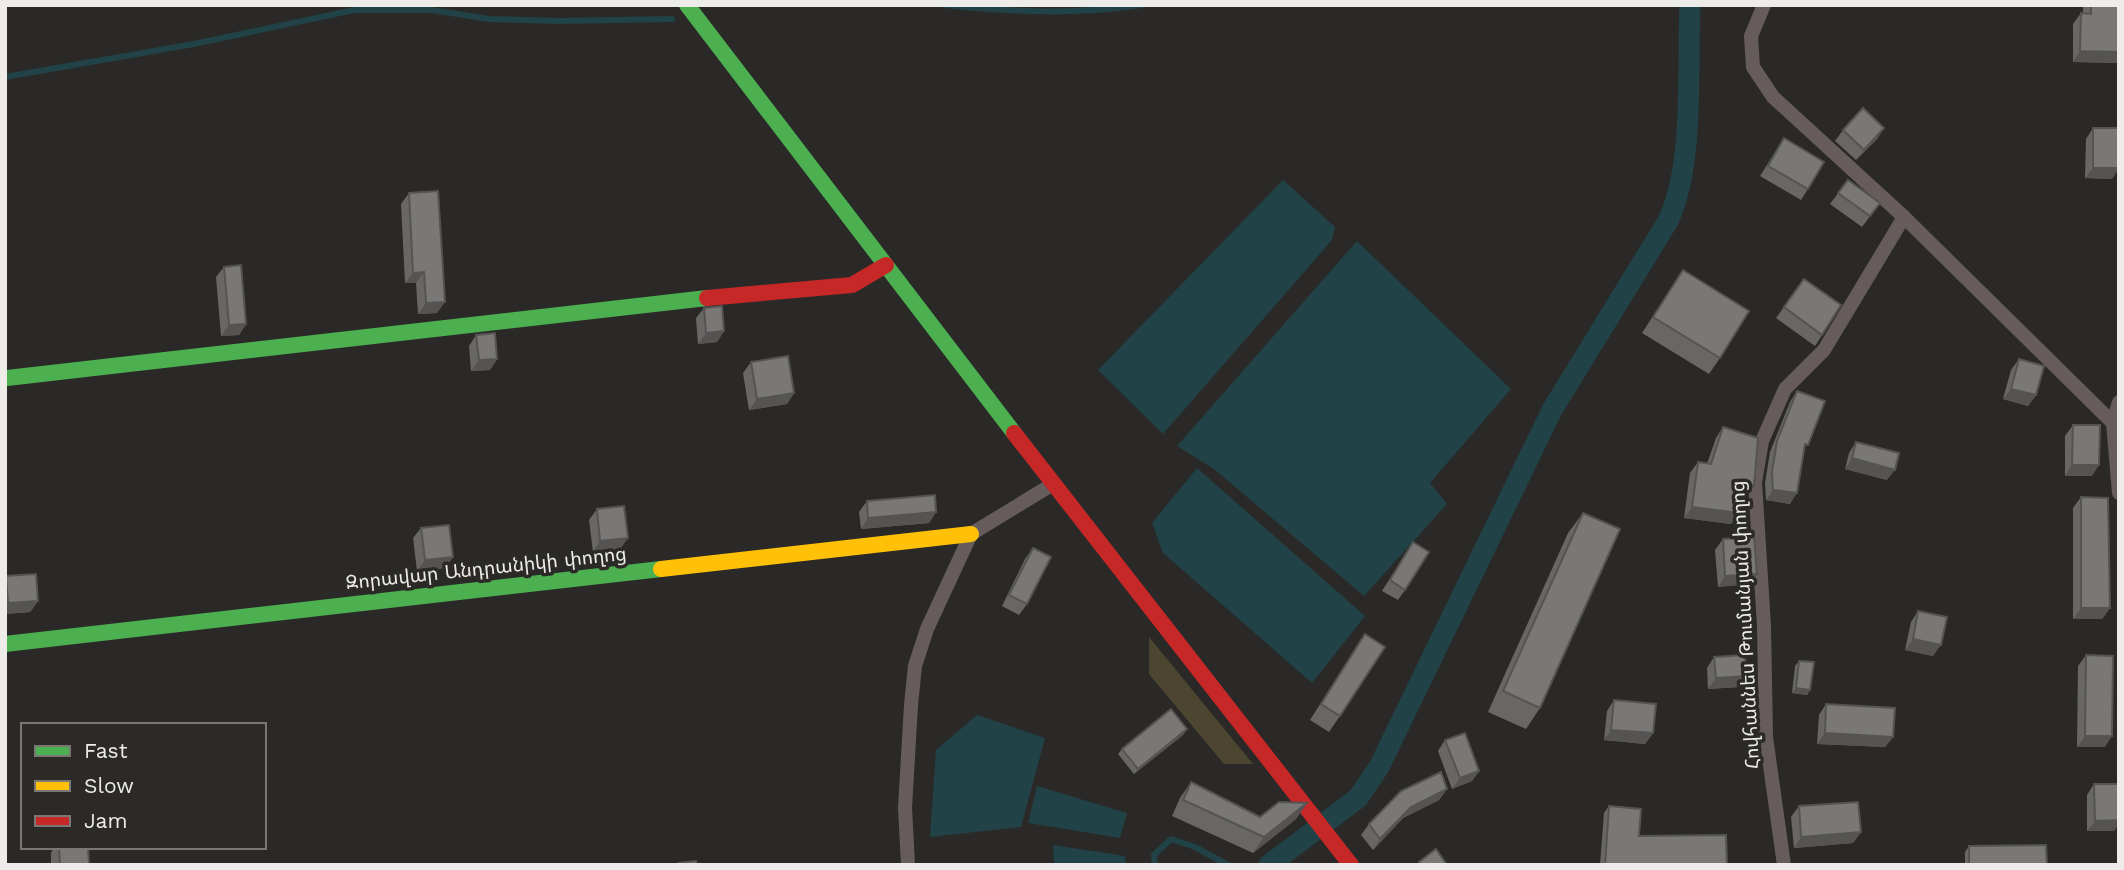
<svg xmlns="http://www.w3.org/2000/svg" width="2124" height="870" viewBox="0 0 2124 870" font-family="'Work Sans','Noto Sans Armenian',sans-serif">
  <rect width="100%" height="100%" fill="#2a2927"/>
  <polygon fill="#4c4530" points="1149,637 1253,764 1224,764 1149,674"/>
  <g fill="#214246">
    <polygon points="1283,180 1335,227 1332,240 1163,434 1098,370"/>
    <polygon points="1357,241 1511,389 1430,483 1447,504 1364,596 1214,469 1177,446"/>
    <polygon points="1197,468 1365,616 1312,683 1163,553 1152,523"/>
    <polygon points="977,715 1045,738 1021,827 930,837 936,750"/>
    <polygon points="1037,786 1127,813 1120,838 1028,823"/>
    <polygon points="1053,845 1125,856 1126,865 1054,865"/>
  </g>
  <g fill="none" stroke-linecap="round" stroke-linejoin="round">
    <g stroke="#214246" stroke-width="6">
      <path d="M945 5C1014 12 1072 15 1142 5"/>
      <polyline points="5,77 194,44 354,10 432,10 489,19 558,21 672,19"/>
      <polyline points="1155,865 1154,855 1171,839 1195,847 1228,865"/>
    </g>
    <path stroke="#214246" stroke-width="21" d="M1269 865 1358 798 1379 767 1552 410 1668 221C1695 163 1687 70 1690 5"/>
    <g stroke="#675c5c" stroke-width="14">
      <polyline points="1764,5 1751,36 1753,67 1773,97 1904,217 2113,423"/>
      <polyline points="2119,402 2113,423 2119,493"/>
      <polyline points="908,865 905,808 911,705 915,666 927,629 971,534 1053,484"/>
      <polyline points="1784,865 1766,737 1764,626 1755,482 1762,441 1785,389 1824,350 1904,217"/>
    </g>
    <g stroke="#4caf50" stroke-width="16">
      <polyline points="687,5 1014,433"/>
      <polyline points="7,378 707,298"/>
      <polyline points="5,644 661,569"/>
    </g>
    <polyline stroke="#ffc107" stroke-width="16" points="661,569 971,534"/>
    <g stroke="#c62828" stroke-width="16">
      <polyline points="707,298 852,285 886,265"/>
      <polyline points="1014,433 1351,865"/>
    </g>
  </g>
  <g fill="#686765">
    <polygon points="2083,5 2119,5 2119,63 2073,62 2073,24 2081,13 2083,13"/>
    <polygon points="1884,128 1877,139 1856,160 1835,141 1843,130"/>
    <polygon points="2093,128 2112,179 2085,178 2086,139"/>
    <polygon points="1784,138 1808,189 1801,200 1760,176"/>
    <polygon points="1848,180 1880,203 1862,227 1830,204"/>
    <polygon points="409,193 437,313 418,314 416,283 405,283 401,204"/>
    <polygon points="224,267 246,324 239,335 221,336 216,277"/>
    <polygon points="1683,270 1720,358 1709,374 1642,333"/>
    <polygon points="1804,279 1822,335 1815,346 1776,318"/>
    <polygon points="704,308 724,331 717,342 698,344 696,318"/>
    <polygon points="476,335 497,359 490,370 471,371 469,346"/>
    <polygon points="2019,359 2036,395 2028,406 2003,399 2011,370"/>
    <polygon points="751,362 794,393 787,404 749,410 743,373"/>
    <polygon points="1797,391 1804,451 1790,504 1766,500 1765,483 1770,452 1790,402"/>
    <polygon points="2073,425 2092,476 2065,476 2065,436"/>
    <polygon points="1723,427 1746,497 1741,496 1739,513 1731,524 1684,518 1690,473 1698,462 1707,464 1716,438"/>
    <polygon points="1856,442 1887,480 1845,469 1849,453"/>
    <polygon points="2081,497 2110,608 2102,619 2073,619 2073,508"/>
    <polygon points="867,501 936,512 929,523 861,529 859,512"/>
    <polygon points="597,509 628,538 620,549 593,552 589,520"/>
    <polygon points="1583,513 1540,708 1526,729 1488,712 1568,533"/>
    <polygon points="421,528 453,557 445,568 417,571 413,538"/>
    <polygon points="1723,539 1749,584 1718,587 1715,550"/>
    <polygon points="1413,542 1405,590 1398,600 1382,591"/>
    <polygon points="1033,548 1027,604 1019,615 1002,606 1025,559"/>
    <polygon points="6,576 38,601 30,612 5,614 5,577"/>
    <polygon points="1918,611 1933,656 1905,650 1911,622"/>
    <polygon points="1365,634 1340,716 1329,732 1310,720"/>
    <polygon points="2086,655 2105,747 2077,747 2078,666"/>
    <polygon points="1714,657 1747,676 1739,687 1708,689 1707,668"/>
    <polygon points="1799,661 1810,690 1807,695 1792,693 1795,666"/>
    <polygon points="1614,700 1653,733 1645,744 1604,740 1607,711"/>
    <polygon points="1826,704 1893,737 1885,747 1817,744 1819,715"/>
    <polygon points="1187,729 1183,735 1134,774 1118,754 1122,749"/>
    <polygon points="1445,740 1479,771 1472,781 1452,789 1438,751"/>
    <polygon points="1191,782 1260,817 1307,803 1296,819 1253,853 1172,816 1180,798"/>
    <polygon points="2094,784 2114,831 2087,831 2087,795"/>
    <polygon points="1447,789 1439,800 1403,818 1373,850 1361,835 1369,824"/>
    <polygon points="1609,806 1639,836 1727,865 1600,865 1604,813"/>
    <polygon points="1799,806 1861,832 1853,843 1794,848 1791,817"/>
    <polygon points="1969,846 2047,865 1965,865 1965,852"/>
    <polygon points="54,847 88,847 89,865 51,865 51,853"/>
  </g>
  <g fill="#555453">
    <polygon points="2080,51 2119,52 2119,63 2073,62"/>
    <polygon points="1884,128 1877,139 1856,160 1864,150"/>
    <polygon points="2093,168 2119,168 2119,169 2112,179 2085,178"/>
    <polygon points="424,272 416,283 405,283 413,273"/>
    <polygon points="445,302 437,313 418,314 426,303"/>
    <polygon points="246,324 239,335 221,336 229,325"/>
    <polygon points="724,331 717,342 698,344 706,333"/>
    <polygon points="497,359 490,370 471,371 479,360"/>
    <polygon points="2011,389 2036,395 2028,406 2003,399"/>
    <polygon points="794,393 787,404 749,410 757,399"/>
    <polygon points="1852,458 1895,470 1887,480 1845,469"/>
    <polygon points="2072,465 2099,465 2092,476 2065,476"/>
    <polygon points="1742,484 1754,486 1746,497 1735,495"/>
    <polygon points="1773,490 1797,493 1790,504 1766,500"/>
    <polygon points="1692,507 1739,513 1731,524 1684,518"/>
    <polygon points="936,512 929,523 861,529 868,518"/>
    <polygon points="628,538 620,549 593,552 600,541"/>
    <polygon points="453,557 445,568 417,571 425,560"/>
    <polygon points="1757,574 1749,584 1718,587 1725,576"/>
    <polygon points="38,601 30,612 5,614 5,608 8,603"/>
    <polygon points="2081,608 2110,608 2102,619 2073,619"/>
    <polygon points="1913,639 1941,645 1933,656 1905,650"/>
    <polygon points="1747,676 1739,687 1708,689 1716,678"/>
    <polygon points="1796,688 1810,690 1807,695 1792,693"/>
    <polygon points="1187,729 1183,735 1134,774 1138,769"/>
    <polygon points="1611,730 1653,733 1645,744 1604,740"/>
    <polygon points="1825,733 1893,737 1885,747 1817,744"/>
    <polygon points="2085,736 2112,736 2105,747 2077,747"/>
    <polygon points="1479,771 1472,781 1452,789 1460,778"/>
    <polygon points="1447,789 1439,800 1403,818 1373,850 1380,839 1411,807"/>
    <polygon points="1307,803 1296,819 1253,853 1264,837"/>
    <polygon points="2119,820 2119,825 2114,831 2087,831 2095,821"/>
    <polygon points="1861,832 1853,843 1794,848 1801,837"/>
  </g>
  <g fill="#797876" stroke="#555453" stroke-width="2">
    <polygon points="2091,5 2119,5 2119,52 2080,51 2081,13 2091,14"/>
    <polygon points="1863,108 1884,128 1864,150 1843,130"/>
    <rect x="2093" y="128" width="26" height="40"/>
    <polygon points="1784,138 1824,162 1808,189 1768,166"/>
    <polygon points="1848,180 1880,203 1870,216 1838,193"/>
    <polygon points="438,191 445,302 426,303 424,272 413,273 409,193"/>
    <polygon points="241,265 246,324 229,325 224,267"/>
    <polygon points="1683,270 1749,311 1720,358 1653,317"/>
    <polygon points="1804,279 1841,305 1822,335 1784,307"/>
    <polygon points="722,306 724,331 706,333 704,308"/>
    <polygon points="495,333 497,359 479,360 476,335"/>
    <polygon points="788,356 794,393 757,399 751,362"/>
    <polygon points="2019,359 2044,366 2036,395 2011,389"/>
    <polygon points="1797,391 1825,401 1808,445 1805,444 1797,493 1773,490 1772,472 1777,441"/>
    <polygon points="2073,425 2100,425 2099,465 2072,465"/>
    <polygon points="1723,427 1758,438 1754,486 1742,484 1739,513 1692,507 1698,462 1711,464"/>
    <polygon points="1856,442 1899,453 1895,470 1852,458"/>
    <polygon points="935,495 936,512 868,518 867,501"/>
    <polygon points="2081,497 2108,498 2110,608 2081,608"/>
    <polygon points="624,506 628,538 600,541 597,509"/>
    <polygon points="1583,513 1620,529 1540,708 1503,691"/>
    <polygon points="449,525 453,557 425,560 421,528"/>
    <polygon points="1754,537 1757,574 1725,576 1723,539"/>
    <polygon points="1413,542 1429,552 1405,590 1390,580"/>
    <polygon points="1033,548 1051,557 1027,604 1009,595"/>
    <polygon points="36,574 38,601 8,603 6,576"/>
    <polygon points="1918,611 1947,617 1941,645 1913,639"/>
    <polygon points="1365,634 1385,647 1340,716 1321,704"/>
    <polygon points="1745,655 1747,676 1716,678 1714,657"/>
    <polygon points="2086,655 2113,656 2112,736 2085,736"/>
    <polygon points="1799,661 1814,662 1810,690 1796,688"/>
    <polygon points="1614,700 1656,704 1653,733 1611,730"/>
    <polygon points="1826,704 1895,708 1893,737 1825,733"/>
    <polygon points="1171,709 1187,729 1138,769 1122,749"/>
    <polygon points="1465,733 1479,771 1460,778 1445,740"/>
    <polygon points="1441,772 1447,789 1411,807 1380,839 1369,824 1401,791"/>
    <polygon points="1191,782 1260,817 1279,802 1307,803 1264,837 1183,800"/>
    <polygon points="2094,784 2119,784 2119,820 2095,821"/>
    <polygon points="1858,802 1861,832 1801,837 1799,806"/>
    <polygon points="1609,806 1641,809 1639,836 1726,835 1727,865 1605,865"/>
    <polygon points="2046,845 2047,865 1969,865 1969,846"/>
    <polygon points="59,847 88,847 89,864 60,865"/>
    <polygon points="1436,849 1447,865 1421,865 1419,862"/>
    <polygon points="696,861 697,865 679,865 679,863"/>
  </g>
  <g text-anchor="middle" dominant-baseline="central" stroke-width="7" stroke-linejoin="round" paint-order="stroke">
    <g font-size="19" fill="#edece9" stroke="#2b2a26">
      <text transform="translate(486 568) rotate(-6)">Զորավար Անդրանիկի փողոց</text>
      <text transform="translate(1745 625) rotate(-93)">Հովհաննես Թումանյան փողոց</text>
    </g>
  </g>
  <rect width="2124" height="870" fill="none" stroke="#edece9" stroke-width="14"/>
  <rect x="21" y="723" width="245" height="126" fill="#2b2a26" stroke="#797874" stroke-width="2"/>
  <rect x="35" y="746" width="35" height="10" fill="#4caf50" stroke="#797874" stroke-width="2"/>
  <text x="84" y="758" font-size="21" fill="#edece9">Fast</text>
  <rect x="35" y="781" width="35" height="10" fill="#ffc107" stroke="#797874" stroke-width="2"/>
  <text x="84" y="793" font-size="21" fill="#edece9">Slow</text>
  <rect x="35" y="816" width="35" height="10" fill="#c62828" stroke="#797874" stroke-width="2"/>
  <text x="84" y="828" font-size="21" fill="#edece9">Jam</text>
</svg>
